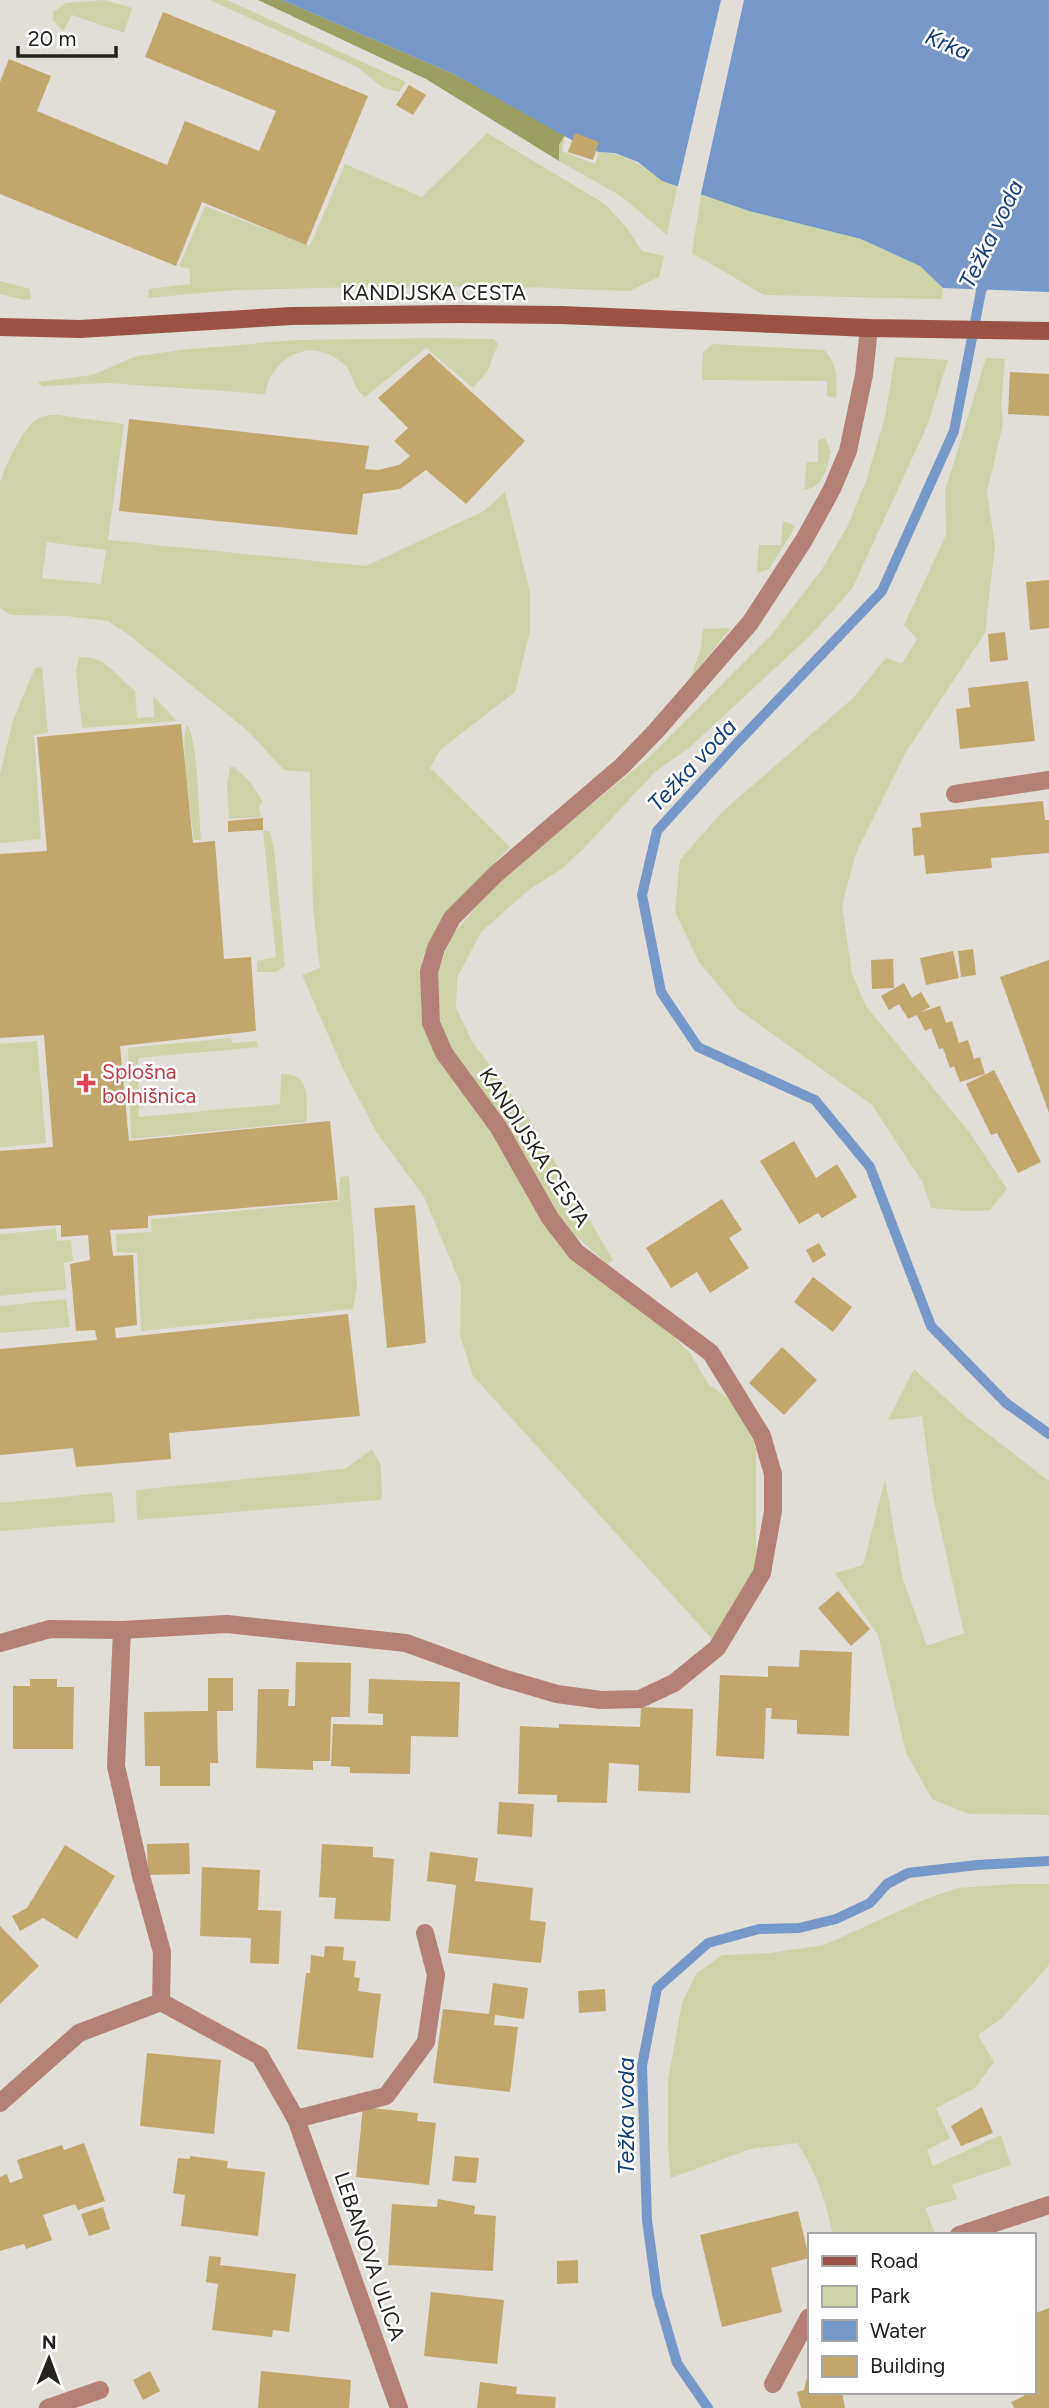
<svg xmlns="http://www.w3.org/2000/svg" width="1049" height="2408" viewBox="0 0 1049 2408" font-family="Figtree,sans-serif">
  <rect width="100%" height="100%" fill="#e1ded7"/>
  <g fill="#ced2a7" fill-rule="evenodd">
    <polygon points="104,0 132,8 124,33 72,15 63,31 53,20 53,12 66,3"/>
    <polygon points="210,0 227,0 406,82 399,92 382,87 357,67"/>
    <polygon points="487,133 605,204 627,228 642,251 664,256 659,277 629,291 493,286 364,287 234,290 148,298 149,289 190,284 190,269 179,266 205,206 310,246 345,164 422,197"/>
    <path d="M565 135 562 151 595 164 599 152C635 153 647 175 677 187L667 235 621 196 559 161V145Z"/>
    <polygon points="701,195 749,211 861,239 920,266 943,288 942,299 764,295 692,253"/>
    <polygon points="0,281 30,289 31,299 24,300 0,294"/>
    <path d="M436 338 494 339 498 344 487 372 473 388 426 348 365 397C349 384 355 375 345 365 321 343 291 346 273 373 268 379 267 387 265 394L107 383 42 386 38 382 92 375 137 356 190 349 297 340Z"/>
    <path d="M712 344 824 350C838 364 837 380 836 398L827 396V381L702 380 703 353Z"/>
    <polygon points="895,357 948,360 927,426 852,589 811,635 690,747 656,771 581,851 560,870 530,889 481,932 457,978 456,1008 473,1043 524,1110 613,1260 607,1264 568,1229 445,1040 435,1000 438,970 453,934 500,880 647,759 773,633 822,569 847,527 866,481 885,417"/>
    <polygon points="986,358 1005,359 1001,407 1003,424 987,492 995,546 985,633 906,752 856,853 842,905 852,974 866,1006 970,1133 1007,1189 990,1210 970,1211 931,1208 923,1183 872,1105 739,1010 699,962 675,912 680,860 722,812 853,698 886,658 902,664 917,639 904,625 946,535 945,491"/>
    <path d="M58 415 124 424 108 540 366 566 484 511 505 492 530 592V631L515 692 440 750 430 768 510 847 441 920 432 937 422 960 421 1011 430 1041 487 1125 543 1220 605 1283 671 1334 690 1353 708 1384 734 1403 751 1429 756 1451V1552L753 1577 713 1640 473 1376 460 1336 461 1285 424 1197 377 1133 343 1069 302 975 320 968 313 910 310 772 284 770 248 731 129 635 108 621 66 616 10 615 0 607V483C5 465 24 424 41 417 46 415 53 415 58 415ZM47 542 106 550 101 584 42 578Z"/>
    <path d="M825 438 831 452C826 470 824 487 804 490L807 462H818V440Z"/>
    <polygon points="783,521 790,523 794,526 793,531 769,569 757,573 759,545 781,545"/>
    <polygon points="731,628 691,677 701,648 703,629"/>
    <path d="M79 657C107 656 115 675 135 691L137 718 154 717 153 696 177 721 82 728 76 673Z"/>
    <polygon points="42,667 48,733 34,735 41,839 0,843 0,774 13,720 35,668"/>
    <path d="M187 725C198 739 199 817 201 840H194C192 817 179 741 187 725Z"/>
    <polygon points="230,767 234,767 251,783 263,802 259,806 261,817 229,819 227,784"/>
    <polygon points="263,831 270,831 275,856 285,966 276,972 257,972 257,961 276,957"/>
    <path d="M231 1038 232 1043 256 1041 258 1047 138 1058 139 1117 280 1104 281 1074C312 1072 306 1100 307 1122L131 1139 128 1048Z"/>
    <polygon points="37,1041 46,1143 0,1147 0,1044"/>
    <polygon points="349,1176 357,1285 353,1309 141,1331 137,1253 117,1252 116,1234 152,1232 151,1219 339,1201 340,1177"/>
    <polygon points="56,1229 57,1241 71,1240 73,1261 64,1263 66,1289 0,1296 0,1234"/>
    <polygon points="66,1299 70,1327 0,1333 0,1306"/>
    <polygon points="914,1369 966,1417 1049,1481 1049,1815 968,1814 932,1799 906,1753 878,1635 835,1573 863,1565 885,1480 903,1580 927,1646 964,1633 933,1496 922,1416 888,1420"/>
    <polygon points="372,1449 381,1466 382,1496 380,1500 137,1520 136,1490 345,1469"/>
    <polygon points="112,1492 115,1522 0,1531 0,1503"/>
    <path d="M1015 1884H1049V1965L1001 2019 978 2035 994 2062 975 2088 936 2108 950 2138 927 2150 933 2166 1001 2135 1011 2165 951 2185 958 2199 925 2208 935 2234 833 2235C826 2202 816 2171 797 2143L750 2149 671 2178 668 2147V2080L682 2003 696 1974 722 1955 770 1953 824 1945 926 1899 958 1888Z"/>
  </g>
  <polygon fill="#9b9f61" points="258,0 282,0 456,75 565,135 559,145 559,161 426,79"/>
  <polygon fill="#7699ca" points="282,0 1049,0 1049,292 943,288 920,266 861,239 749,211 662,181 638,162 615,153 599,152 584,147 456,75"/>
  <polygon fill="#e1ded7" points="721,0 744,0 700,198 677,190"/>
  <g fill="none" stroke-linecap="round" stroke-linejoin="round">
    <g stroke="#7699ca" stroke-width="10">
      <polyline points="986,281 981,291 954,431 882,591 737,743 657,831 642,895 661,992 698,1047 815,1100 870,1167 931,1326 1006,1403 1049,1434"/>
      <polyline points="708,2408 677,2363 657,2294 647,2220 642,2066 657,1988 708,1943 759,1929 799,1928 836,1919 870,1903 887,1884 908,1873 977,1865 1049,1861"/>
    </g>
  </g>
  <g fill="#c1a76c">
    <polygon points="163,12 368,96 306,245 202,202 176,266 0,194 0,82 9,59 51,76 37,111 167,165 185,121 259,151 276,111 145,57"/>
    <polygon points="409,85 426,95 413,115 396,105"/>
    <polygon points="575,133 599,142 593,160 568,152"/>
    <polygon points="429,353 525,441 466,504 426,470 400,489 363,494 357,535 119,511 129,419 369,446 365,469 378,470 399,465 410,456 394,441 408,428 378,398"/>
    <polygon points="1010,372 1049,374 1049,416 1008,414"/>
    <polygon points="1049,580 1049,628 1030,630 1026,582"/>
    <polygon points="1005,632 1008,660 990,662 988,634"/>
    <polygon points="1028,681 1035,741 960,749 956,709 970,707 968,688"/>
    <polygon points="181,724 193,843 215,841 224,959 251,957 256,1031 120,1046 129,1141 330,1121 338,1200 148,1216 148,1228 110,1230 113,1256 133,1255 137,1325 115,1328 116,1338 348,1314 360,1416 169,1433 171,1459 76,1467 73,1448 0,1455 0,1349 97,1340 95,1330 76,1331 70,1264 90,1260 88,1235 61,1237 61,1225 0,1229 0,1151 53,1147 44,1035 0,1038 0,854 47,851 37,737"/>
    <polygon points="1043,801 1045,820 1049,820 1049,853 991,858 992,868 926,874 924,855 914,856 912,828 921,827 920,813"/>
    <polygon points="263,818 263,830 228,832 228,821"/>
    <polygon points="973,949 976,975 961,977 958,951"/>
    <polygon points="953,951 959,978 926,985 920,958"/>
    <polygon points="893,959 894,988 872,989 871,960"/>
    <polygon points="1049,960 1049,1113 1000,977"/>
    <polygon points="904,983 912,998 921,992 930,1007 921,1012 940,1006 946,1023 952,1021 959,1043 968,1040 974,1059 980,1057 985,1074 960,1082 954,1066 950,1068 943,1048 939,1049 931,1028 925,1031 917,1015 908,1019 899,1004 889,1010 881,996"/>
    <polygon points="994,1070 1041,1162 1018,1173 997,1133 991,1135 966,1084"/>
    <polygon points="794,1141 816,1178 837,1164 857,1197 822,1218 818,1213 799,1224 760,1161"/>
    <polygon points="722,1199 742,1230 729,1238 749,1268 710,1293 697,1272 671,1288 646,1248"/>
    <polygon points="415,1205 426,1343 387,1348 374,1208"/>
    <polygon points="819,1243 826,1255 813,1263 806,1250"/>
    <polygon points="813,1277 852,1307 833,1332 794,1302"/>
    <polygon points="782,1347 817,1380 784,1415 749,1383"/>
    <polygon points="838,1591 870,1629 851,1646 818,1608"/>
    <polygon points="800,1650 852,1652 849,1736 797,1734 797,1720 771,1719 772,1708 766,1708 764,1759 716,1756 720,1675 768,1677 768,1666 799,1667"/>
    <polygon points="296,1662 351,1663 350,1717 331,1717 330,1761 313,1761 313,1770 256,1768 258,1689 289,1689 288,1706 295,1706"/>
    <polygon points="208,1678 233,1678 233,1711 217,1711 218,1763 210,1763 210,1786 160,1786 160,1766 145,1766 144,1712 208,1711"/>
    <polygon points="30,1679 57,1679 57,1687 74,1687 73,1749 13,1749 13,1686 30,1686"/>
    <polygon points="369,1679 460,1682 458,1737 411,1736 410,1774 350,1773 350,1767 331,1766 333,1724 383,1725 383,1714 368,1713"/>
    <polygon points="641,1707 693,1709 690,1793 638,1791 639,1765 609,1763 607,1803 557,1802 557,1795 518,1794 520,1726 559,1728 559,1724 640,1727"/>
    <polygon points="499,1802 534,1804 532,1837 497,1834"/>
    <polygon points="189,1843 190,1874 148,1875 147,1844"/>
    <polygon points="322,1844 373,1847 373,1857 394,1859 390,1921 334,1919 336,1898 319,1897"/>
    <polygon points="65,1845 115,1876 77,1939 43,1918 20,1931 12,1916 27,1908"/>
    <polygon points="430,1852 478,1858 475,1881 533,1888 530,1920 546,1922 541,1963 448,1953 456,1885 427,1881"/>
    <polygon points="202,1867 260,1870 258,1910 281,1911 279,1964 250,1963 251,1938 200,1936"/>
    <polygon points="0,1926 39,1966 0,2004"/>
    <polygon points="325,1946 344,1947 343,1960 356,1961 354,1977 360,1978 358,1991 381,1994 373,2058 297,2049 306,1973 310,1973 311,1955 324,1957"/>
    <polygon points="493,1983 528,1988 524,2019 495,2015 494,2025 518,2027 510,2092 433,2083 443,2009 489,2014"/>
    <polygon points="605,1989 606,2011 579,2013 578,1991"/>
    <polygon points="147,2053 221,2060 214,2134 140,2126"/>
    <polygon points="363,2107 418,2113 417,2121 436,2123 429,2185 356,2177"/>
    <polygon points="982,2107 993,2133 961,2146 951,2126"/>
    <polygon points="84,2143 105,2201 78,2210 75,2204 43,2215 52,2240 26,2249 24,2244 0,2251 0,2177 7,2174 10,2183 23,2178 17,2160 62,2145 64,2150"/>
    <polygon points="190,2156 228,2161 227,2168 265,2172 258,2236 181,2226 185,2195 173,2193 178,2158 190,2159"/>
    <polygon points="455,2156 479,2158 476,2183 452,2181"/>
    <polygon points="438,2199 475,2206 474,2214 496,2216 493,2271 388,2265 392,2204 437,2207"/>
    <polygon points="103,2207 110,2229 89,2236 81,2214"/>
    <polygon points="798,2211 809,2258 771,2268 782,2312 722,2327 700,2235"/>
    <polygon points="209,2256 221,2257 220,2265 296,2274 289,2332 273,2330 272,2337 212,2330 218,2284 206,2282"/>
    <polygon points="578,2260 578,2283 557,2284 557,2261"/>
    <polygon points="431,2292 504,2300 497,2364 424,2356"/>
    <polygon points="1049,2308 1049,2408 1014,2408 1011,2402 1024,2396 1023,2392 1033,2392 1033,2314"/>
    <polygon points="150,2371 160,2391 143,2400 133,2380"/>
    <polygon points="261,2371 351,2380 349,2408 258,2408"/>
    <polygon points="808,2373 809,2392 842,2392 845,2408 801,2408 797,2392 804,2390"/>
    <polygon points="480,2382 517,2387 516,2394 556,2397 555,2408 477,2408"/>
  </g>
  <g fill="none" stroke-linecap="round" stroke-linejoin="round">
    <g stroke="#b38177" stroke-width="18">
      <polyline points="955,794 1049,780"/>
      <polyline points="122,1630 116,1766 141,1876 162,1952 161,2002"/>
      <polyline points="0,1643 50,1629 122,1630 227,1624 406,1643 502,1678 557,1694 601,1700 640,1699 674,1683 717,1648 762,1573 773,1511 773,1474 762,1436 711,1353 576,1252 550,1218 499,1128 444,1053 431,1023 429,972 436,948 452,918 496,874 622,766 656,731 750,623 804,540 832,489 848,451 864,375 869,328"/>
      <polyline points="0,2103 79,2033 161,2002 260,2056 296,2119 399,2408"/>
      <polyline points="296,2119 386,2096 426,2042 436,1975 425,1933"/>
      <polyline points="959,2235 1049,2205"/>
      <polyline points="773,2384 809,2317"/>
      <polyline points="48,2408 100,2390"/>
    </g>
    <polyline stroke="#995245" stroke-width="18" points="0,327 80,329 292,316 458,314 561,315 869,328 1049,331"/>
  </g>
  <path fill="#e0444e" stroke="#fff" stroke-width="2.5" d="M82.5 1072.5h7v7h7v7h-7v7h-7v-7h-7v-7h7z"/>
  <g text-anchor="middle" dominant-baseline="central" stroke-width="5" stroke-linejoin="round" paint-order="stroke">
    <g font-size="21" fill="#23221f" stroke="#fff">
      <text x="434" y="292">KANDIJSKA CESTA</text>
      <text transform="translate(535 1147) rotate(57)">KANDIJSKA CESTA</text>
      <text transform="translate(370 2256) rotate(71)">LEBANOVA ULICA</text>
    </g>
    <g font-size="21" fill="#be3a42" stroke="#fff" text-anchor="start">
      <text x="102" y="1071">Splošna<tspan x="102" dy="24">bolnišnica</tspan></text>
    </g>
    <g font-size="23" font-style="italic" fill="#113d79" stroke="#fff">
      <text transform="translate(948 44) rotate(23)">Krka</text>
      <text transform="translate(991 234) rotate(-64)">Težka voda</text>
      <text transform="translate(692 765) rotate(-47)">Težka voda</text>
      <text transform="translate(626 2116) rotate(-90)">Težka voda</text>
    </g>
  </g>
  <rect x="808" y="2233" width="228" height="161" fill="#ffffff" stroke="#a7a7a5" stroke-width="2"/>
  <rect x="822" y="2256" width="35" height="10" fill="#995245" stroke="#a7a7a5" stroke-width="2"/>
  <text x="870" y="2268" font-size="21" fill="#23221f">Road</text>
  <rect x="822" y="2286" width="35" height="21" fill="#ced2a7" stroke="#a7a7a5" stroke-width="2"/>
  <text x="870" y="2303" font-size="21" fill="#23221f">Park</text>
  <rect x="822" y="2320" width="35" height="21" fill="#7699ca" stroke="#a7a7a5" stroke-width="2"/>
  <text x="870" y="2338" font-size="21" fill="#23221f">Water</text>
  <rect x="822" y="2356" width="35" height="21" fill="#c1a76c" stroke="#a7a7a5" stroke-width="2"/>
  <text x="870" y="2373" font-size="21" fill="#23221f">Building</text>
  <g transform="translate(49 2359) rotate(1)" stroke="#ffffff" stroke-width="5" paint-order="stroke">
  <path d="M0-5L12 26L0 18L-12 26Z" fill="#23221f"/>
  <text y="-10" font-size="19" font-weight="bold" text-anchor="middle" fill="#23221f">N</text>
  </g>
  <path d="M18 46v10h98v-10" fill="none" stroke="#23221f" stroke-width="3.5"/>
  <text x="28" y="46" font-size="21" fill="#23221f" stroke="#ffffff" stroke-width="5" paint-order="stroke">20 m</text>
</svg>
